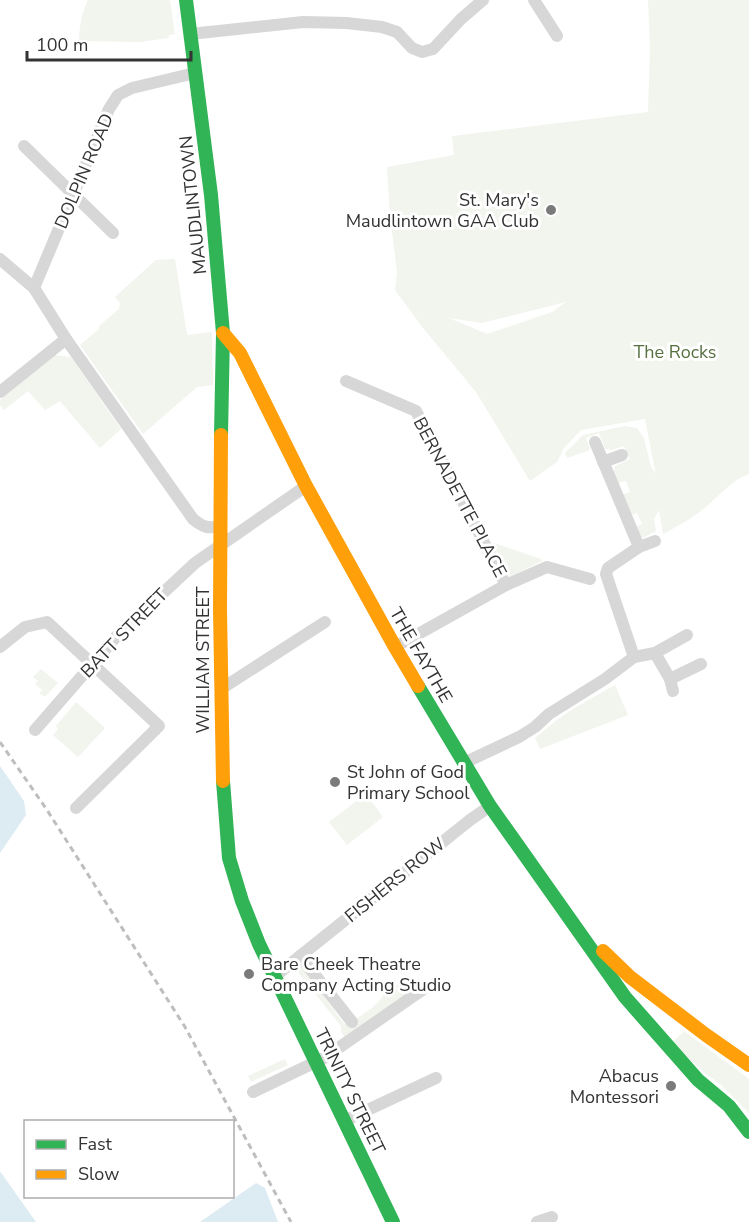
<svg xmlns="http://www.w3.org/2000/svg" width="749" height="1222" viewBox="0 0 749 1222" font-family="'Nunito Sans',sans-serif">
  <rect width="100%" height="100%" fill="#fff"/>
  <g fill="#f1f5ed" fill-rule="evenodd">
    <path d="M88 0H170L175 34 169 35V38L140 42 79 41C79 28 82 12 88 0Z"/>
    <path d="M648 0H749V474C732 480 721 494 707 506 694 517 678 526 663 534L659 510 654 519 656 531 643 538 641 537 635 527 642 524 637 513 630 515 622 495 630 492 626 481 618 483 614 472 615 466 630 459 624 446 612 450 605 449 599 433 586 438 590 450 567 458 565 453 583 435 625 426 637 428 644 438 651 467 656 473 654 465 645 419 581 430 564 448 557 462 530 481 476 392 423 328 395 290 397 272 390 216 387 167 454 155 452 136 648 112 650 49ZM566 302 552 312 487 334 449 318 482 323Z"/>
    <polygon points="175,259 187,335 212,332 213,385 197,387 143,434 80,345 99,329 99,326 119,309 120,303 115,297 156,260"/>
    <polygon points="53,355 71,357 121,429 100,448 60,401 45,410 28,391 4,410 0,405 0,400"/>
    <polygon points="494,543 541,559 542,561 511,576 508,575 490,544"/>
    <polygon points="41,669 58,683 45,697 39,693 42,690 35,684 38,681 33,677"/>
    <polygon points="615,685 628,715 540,749 535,738 557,720 571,710"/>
    <polygon points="76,702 105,728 78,757 53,735 58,729 56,726"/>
    <polygon points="366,794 383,817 347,845 329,822"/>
    <polygon points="299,963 344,1024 349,1021 355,1020 372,1008 381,999 383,995 404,980 406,977 426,984 347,1041 341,1032 341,1026 294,967"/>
    <polygon points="684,1031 749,1079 749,1113 720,1084 706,1074 672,1043"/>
    <polygon points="285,1059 288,1065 251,1082 248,1076"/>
  </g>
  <g fill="#ddebf3">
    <polygon points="0,766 24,801 26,815 0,853"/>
    <polygon points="0,1172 2,1174 36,1222 0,1222"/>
    <polygon points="256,1183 265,1188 278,1222 200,1222"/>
  </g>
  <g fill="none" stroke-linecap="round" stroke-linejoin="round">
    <g stroke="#d7d7d7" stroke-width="12">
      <polyline points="534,0 557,36"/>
      <polyline points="190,34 303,22 347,23 382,27 397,32 412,48 422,52 433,49 461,19 483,0"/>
      <polyline points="24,146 113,233"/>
      <path d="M0 259 34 288 66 339 193 519C203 527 207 529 221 526"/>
      <polyline points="34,288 109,109 118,95 132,88 195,73"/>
      <polyline points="346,381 416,411 506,585 395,647"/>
      <polyline points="0,392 66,339"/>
      <polyline points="603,462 622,455"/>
      <polyline points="639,547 655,541"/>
      <polyline points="506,585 547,567 590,579"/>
      <polyline points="0,647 25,627 47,622 159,726 76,808"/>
      <polyline points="655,653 670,679 701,664"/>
      <polyline points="634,657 655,653 687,635"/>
      <polyline points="670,679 673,691"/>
      <polyline points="221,689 325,622"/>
      <polyline points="35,730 116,637 195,563 306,486"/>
      <polyline points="464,763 519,737 535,727 549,714 605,679 634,657 606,574 608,568 639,547 595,442"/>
      <polyline points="300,956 352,1022"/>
      <polyline points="274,977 470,820 490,806"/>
      <polyline points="253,1092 324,1058 425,988"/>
      <polyline points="344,1121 436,1078"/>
      <polyline points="537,1222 552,1217"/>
    </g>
    <g stroke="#30b455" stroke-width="14">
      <polyline points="186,0 211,195 223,333 221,435"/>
      <polyline points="418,686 490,806 625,997 698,1080 729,1106 749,1132"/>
      <polyline points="223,781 229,858 242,901 259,944 393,1222"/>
    </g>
    <g stroke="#ff9f0a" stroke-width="14">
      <polyline points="223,333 240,353 306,486 395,647 418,686"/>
      <polyline points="221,435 220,610 223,781"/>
      <polyline points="603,951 630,977 706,1035 749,1065"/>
    </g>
    <polyline stroke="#bebebe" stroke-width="3" stroke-dasharray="6 4.5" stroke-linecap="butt" points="0,742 47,810 185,1027 291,1222"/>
  </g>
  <g fill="#7a7a7a" stroke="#fff" stroke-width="2">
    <circle cx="551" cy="210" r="6"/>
    <circle cx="335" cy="782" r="6"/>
    <circle cx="249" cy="974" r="6"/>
    <circle cx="671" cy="1086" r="6"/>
  </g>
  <g text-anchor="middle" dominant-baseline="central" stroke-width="6" stroke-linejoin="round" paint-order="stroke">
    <g font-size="18" fill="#333" stroke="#fff">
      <text transform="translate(84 171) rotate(-67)">DOLPIN ROAD</text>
      <text transform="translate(193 205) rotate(-96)">MAUDLINTOWN</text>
      <text transform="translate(460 497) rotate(62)">BERNADETTE PLACE</text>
      <text transform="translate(124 633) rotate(-46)">BATT STREET</text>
      <text transform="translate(421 655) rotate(60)">THE FAYTHE</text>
      <text transform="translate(203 660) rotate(-90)">WILLIAM STREET</text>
      <text transform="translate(395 880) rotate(-39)">FISHERS ROW</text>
      <text transform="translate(350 1091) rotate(64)">TRINITY STREET</text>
    </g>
    <g font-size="18" fill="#333" stroke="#fff" text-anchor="end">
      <text x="539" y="200">St. Mary's<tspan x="539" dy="21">Maudlintown GAA Club</tspan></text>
      <text x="347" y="772" text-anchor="start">St John of God<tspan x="347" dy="21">Primary School</tspan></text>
      <text x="261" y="964" text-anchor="start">Bare Cheek Theatre<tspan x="261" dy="21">Company Acting Studio</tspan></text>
      <text x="659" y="1076">Abacus<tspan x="659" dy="21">Montessori</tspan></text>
    </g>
    <g font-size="18" fill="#56703f" stroke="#fff">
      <text x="675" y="352">The Rocks</text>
    </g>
  </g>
  <rect x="24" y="1120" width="210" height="78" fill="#ffffff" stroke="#adadad" stroke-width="1.5"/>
  <rect x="36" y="1140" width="30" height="9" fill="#30b455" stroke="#adadad" stroke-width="1.5"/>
  <text x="78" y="1150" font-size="18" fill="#333333">Fast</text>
  <rect x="36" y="1170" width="30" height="9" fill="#ff9f0a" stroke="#adadad" stroke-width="1.5"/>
  <text x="78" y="1180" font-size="18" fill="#333333">Slow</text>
  <path d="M27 51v9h164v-9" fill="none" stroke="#333333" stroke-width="3"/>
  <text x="36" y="51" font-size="18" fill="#333333" stroke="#ffffff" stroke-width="4.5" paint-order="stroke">100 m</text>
</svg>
